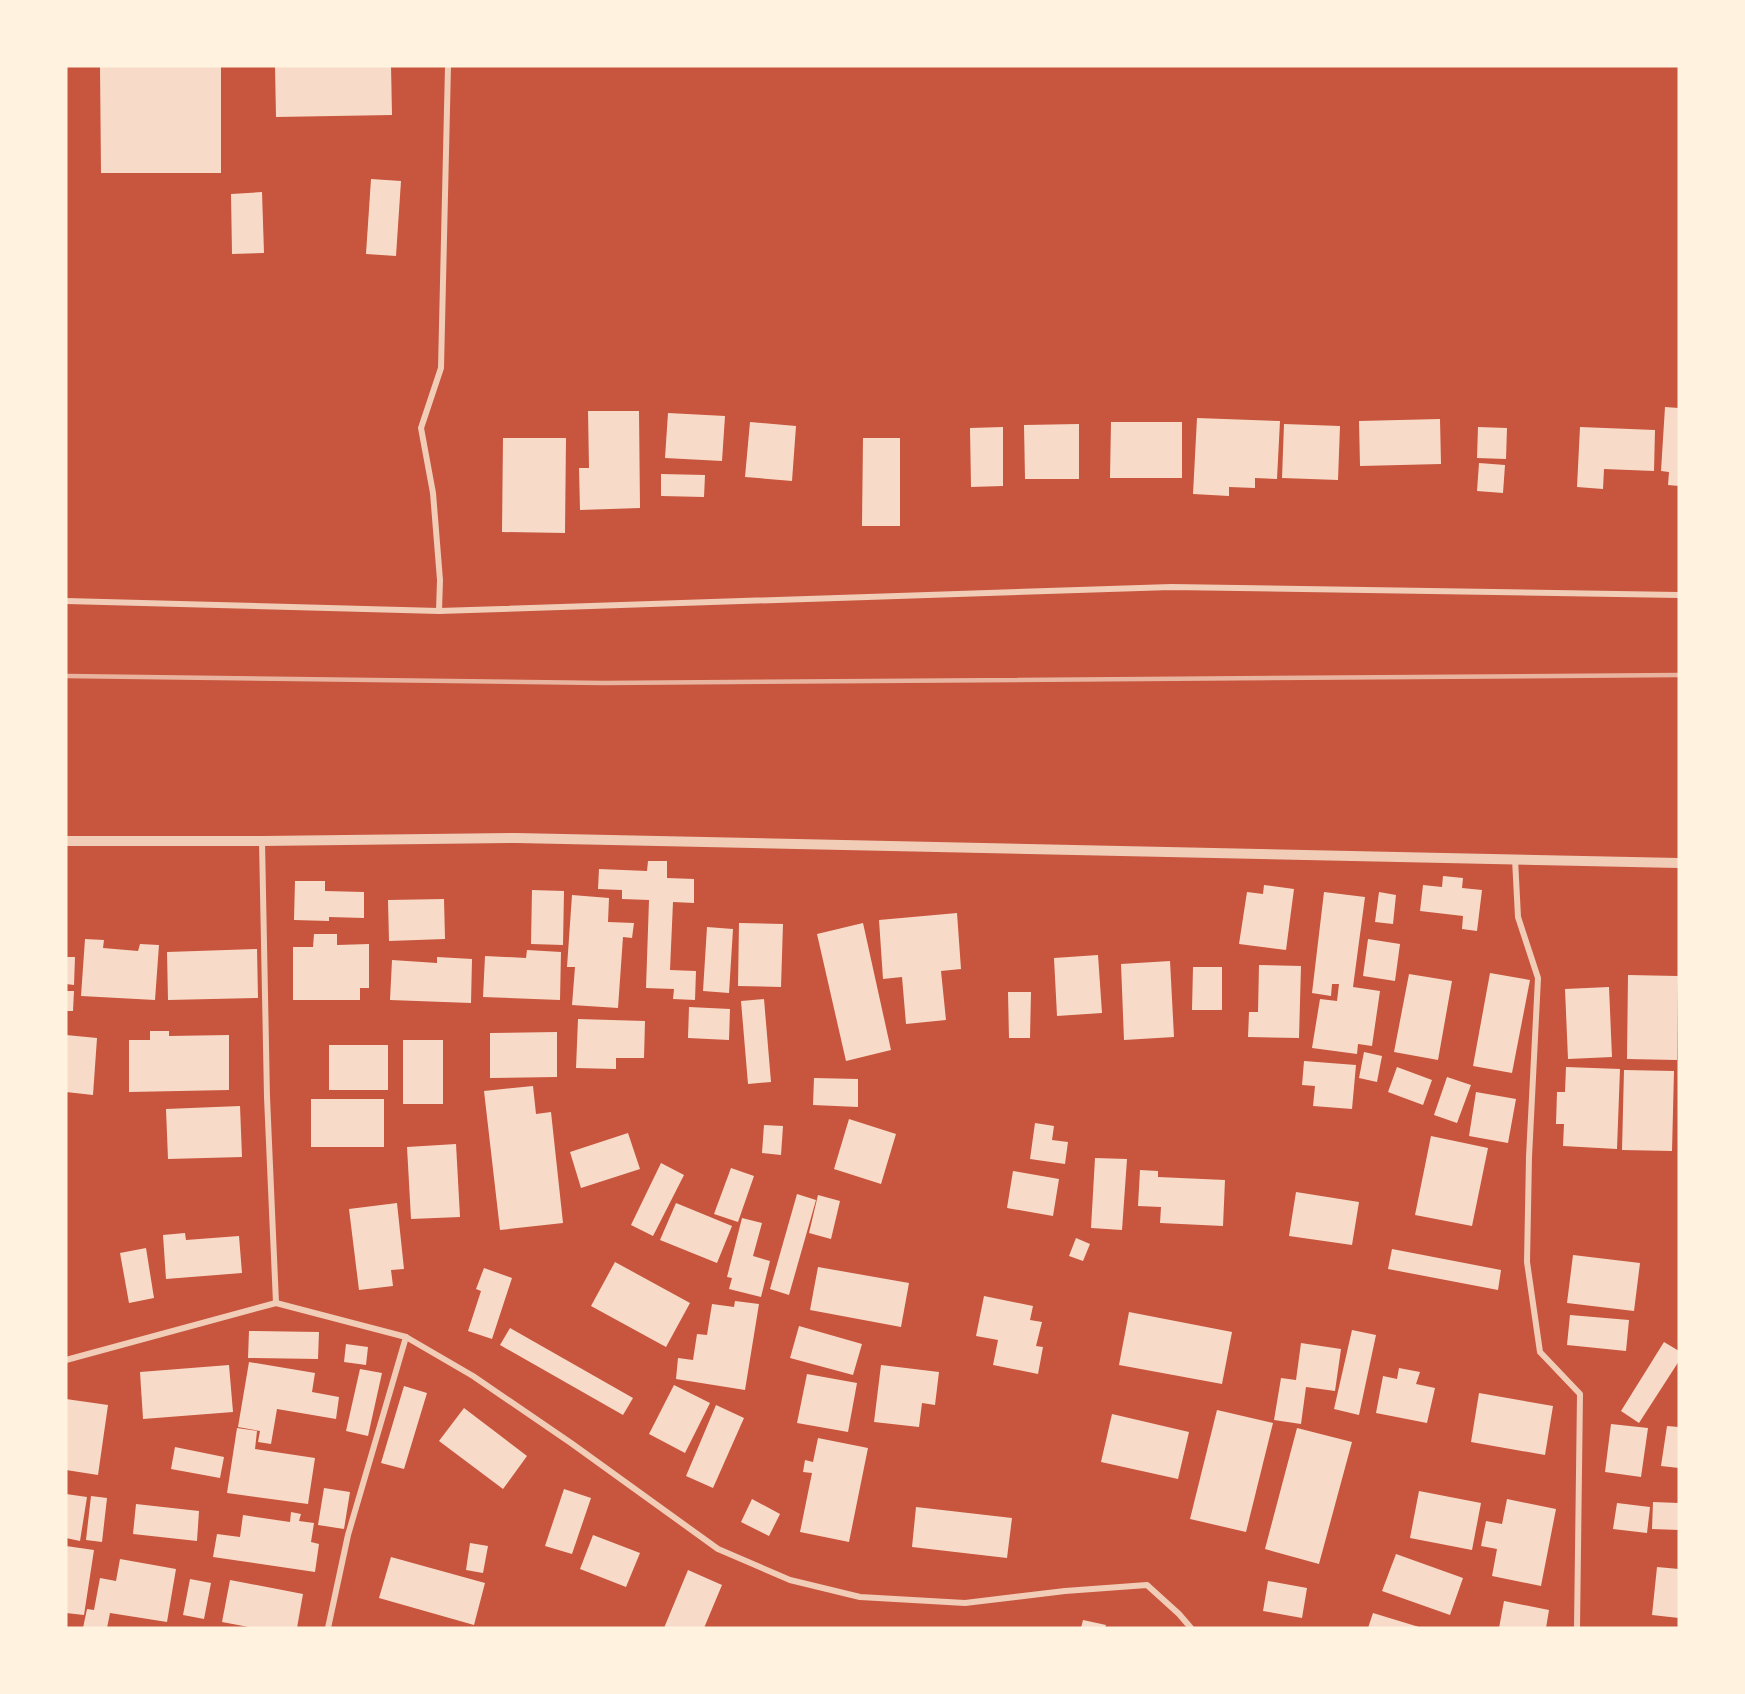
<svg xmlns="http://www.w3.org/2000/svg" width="1745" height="1694" viewBox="0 0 1745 1694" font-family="Signika,sans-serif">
  <rect width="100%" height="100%" fill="#c8553d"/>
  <g fill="#f7dbc8">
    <polygon points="100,66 221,66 221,173 101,173"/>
    <polygon points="275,66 391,66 392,115 276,117"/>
    <polygon points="371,179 401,181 396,256 366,254"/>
    <polygon points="262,192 264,253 232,254 231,194"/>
    <polygon points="1665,407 1679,408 1679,486 1668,485 1669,472 1661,471"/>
    <polygon points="588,411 639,411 640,508 580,510 579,468 589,468"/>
    <polygon points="668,413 725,416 722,461 665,458"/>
    <polygon points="1197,418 1280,421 1277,479 1255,478 1255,488 1229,487 1229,496 1193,494"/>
    <polygon points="1440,419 1441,464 1360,466 1359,421"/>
    <polygon points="750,422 796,426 792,481 745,477"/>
    <polygon points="1111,422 1182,422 1182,478 1110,478"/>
    <polygon points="1079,424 1079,479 1025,479 1024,425"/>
    <polygon points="1284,424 1340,426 1338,480 1282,478"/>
    <polygon points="1003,427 1003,486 971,487 970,428"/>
    <polygon points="1478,427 1507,428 1506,459 1477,458"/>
    <polygon points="1580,427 1655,430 1654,471 1604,469 1603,489 1577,487"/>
    <polygon points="503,438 566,438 565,533 502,532"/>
    <polygon points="863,438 900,438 900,526 862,526"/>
    <polygon points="1479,463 1505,465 1503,493 1477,491"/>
    <polygon points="661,474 705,475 704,497 661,496"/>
    <polygon points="648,861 667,861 667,878 694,879 694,903 673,902 670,970 696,971 695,1000 673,999 674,989 646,988 649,900 622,899 622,890 598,889 599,869 647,871"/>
    <polygon points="1443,876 1463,878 1462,888 1482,890 1477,931 1462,929 1463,916 1420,911 1423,885 1442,887"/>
    <polygon points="295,881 325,881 325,891 364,892 364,918 329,917 329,921 294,920"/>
    <polygon points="1264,885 1294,889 1286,950 1239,944 1247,892 1263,894"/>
    <polygon points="532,890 564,891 563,945 531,944"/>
    <polygon points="1324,892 1365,897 1353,987 1380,991 1372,1046 1358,1044 1357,1054 1312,1048 1320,999 1337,1001 1339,984 1332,984 1331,996 1312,993"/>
    <polygon points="1379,892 1396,895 1393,924 1375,922"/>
    <polygon points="572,895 609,898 608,922 634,923 632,938 623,937 618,1008 572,1005 575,967 567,967"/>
    <polygon points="444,899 445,939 389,941 388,900"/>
    <polygon points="957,913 961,969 941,971 946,1020 906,1024 902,977 883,979 879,920"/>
    <polygon points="739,923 783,924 781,987 738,986"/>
    <polygon points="863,923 891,1050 846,1061 817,934"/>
    <polygon points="707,927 733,929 729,993 703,991"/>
    <polygon points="314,934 337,934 337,945 369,944 369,988 360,988 360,1000 293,1000 293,947 313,947"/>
    <polygon points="85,939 104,940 103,948 138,951 140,944 159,945 155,1000 81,996"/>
    <polygon points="1368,939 1400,944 1395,981 1363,976"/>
    <polygon points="257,949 258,998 168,1000 167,952"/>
    <polygon points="527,950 561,952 560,1000 483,997 485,956 526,958"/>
    <polygon points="1098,955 1102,1013 1057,1016 1054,958"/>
    <polygon points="66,957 75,957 74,985 66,984"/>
    <polygon points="437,957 472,959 471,1003 390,1000 392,960 437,963"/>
    <polygon points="1170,961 1174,1037 1124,1040 1121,964"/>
    <polygon points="1259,965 1301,966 1299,1038 1248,1037 1249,1012 1258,1012"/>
    <polygon points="1193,967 1222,967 1222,1010 1192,1010"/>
    <polygon points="1490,973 1530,980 1512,1073 1473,1066"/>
    <polygon points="1409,974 1452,981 1438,1060 1394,1052"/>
    <polygon points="1628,975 1678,976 1677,1060 1627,1059"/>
    <polygon points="1609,987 1612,1057 1568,1059 1565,989"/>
    <polygon points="66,991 74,991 73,1011 66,1011"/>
    <polygon points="1008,992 1031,992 1030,1038 1009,1038"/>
    <polygon points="764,999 771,1082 748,1084 741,1001"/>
    <polygon points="689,1007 730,1009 729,1040 688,1038"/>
    <polygon points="578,1019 645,1021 644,1058 616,1058 616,1069 576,1068"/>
    <polygon points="150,1031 169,1031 169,1036 229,1035 229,1090 129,1092 129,1040 150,1040"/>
    <polygon points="557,1032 557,1077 490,1078 490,1033"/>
    <polygon points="66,1035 97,1038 93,1095 66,1092"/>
    <rect x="403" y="1040" width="40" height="64"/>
    <rect x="329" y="1045" width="59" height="45"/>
    <polygon points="1364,1052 1382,1056 1377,1082 1359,1078"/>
    <polygon points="1304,1061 1356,1065 1352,1109 1313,1106 1315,1086 1302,1085"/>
    <polygon points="1397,1067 1432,1080 1423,1105 1388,1092"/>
    <polygon points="1566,1067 1620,1069 1617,1149 1563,1146 1564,1124 1556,1124 1557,1092 1565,1092"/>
    <polygon points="1624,1070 1674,1071 1672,1151 1622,1150"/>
    <polygon points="1447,1077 1471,1085 1457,1123 1434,1115"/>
    <polygon points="814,1078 858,1079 858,1107 813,1105"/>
    <polygon points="533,1086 536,1114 551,1112 563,1223 500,1230 484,1091"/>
    <polygon points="1476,1092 1516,1099 1508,1143 1469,1136"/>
    <rect x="311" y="1099" width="73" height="48"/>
    <polygon points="240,1106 242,1157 168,1159 166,1109"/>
    <polygon points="849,1119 896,1134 881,1184 834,1169"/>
    <polygon points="1035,1123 1054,1126 1052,1140 1068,1142 1065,1164 1030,1159"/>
    <polygon points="764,1125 783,1126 781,1155 762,1153"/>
    <polygon points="628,1133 640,1169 581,1188 570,1152"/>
    <polygon points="1431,1136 1488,1148 1472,1226 1415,1215"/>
    <polygon points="456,1144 460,1217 411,1219 407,1147"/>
    <polygon points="1095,1158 1127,1159 1122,1230 1091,1228"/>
    <polygon points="661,1163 684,1175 653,1236 631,1225"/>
    <polygon points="731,1168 754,1176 738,1222 714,1214"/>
    <polygon points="1140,1170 1158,1171 1158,1177 1225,1180 1223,1226 1160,1223 1161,1207 1138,1206"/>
    <polygon points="1013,1171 1059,1179 1053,1216 1007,1208"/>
    <polygon points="1296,1192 1359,1202 1352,1245 1289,1236"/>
    <polygon points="797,1194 816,1200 789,1295 770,1289"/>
    <polygon points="818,1195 840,1201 831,1239 809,1233"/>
    <polygon points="397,1203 404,1269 391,1270 393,1286 359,1290 349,1209"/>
    <polygon points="676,1203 732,1226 717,1263 660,1240"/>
    <polygon points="742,1218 762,1223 753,1256 770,1261 761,1297 729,1289 732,1278 727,1277"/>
    <polygon points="185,1233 186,1240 239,1236 242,1273 166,1279 163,1235"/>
    <polygon points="1076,1238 1090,1244 1083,1261 1069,1256"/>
    <polygon points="146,1248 154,1298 129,1303 120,1253"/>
    <polygon points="1392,1249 1501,1270 1498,1290 1388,1269"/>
    <polygon points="1573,1255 1640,1263 1634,1311 1567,1303"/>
    <polygon points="615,1262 690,1303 666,1347 591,1306"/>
    <polygon points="818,1267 909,1283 901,1327 810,1310"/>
    <polygon points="484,1268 512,1278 492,1339 468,1331 481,1291 476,1289"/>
    <polygon points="984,1296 1033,1306 1030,1320 1042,1322 1036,1346 1043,1347 1038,1374 993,1365 998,1340 976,1336"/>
    <polygon points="735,1301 759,1304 745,1390 676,1379 678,1358 693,1360 697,1334 707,1335 712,1304 734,1307"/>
    <polygon points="1129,1312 1232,1332 1222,1384 1119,1365"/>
    <polygon points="1570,1315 1629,1320 1626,1351 1567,1345"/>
    <polygon points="799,1326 862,1344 853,1375 790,1358"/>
    <polygon points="510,1328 633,1398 623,1415 500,1345"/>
    <polygon points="1352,1330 1376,1335 1359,1415 1334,1409"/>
    <polygon points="249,1331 319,1332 318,1359 248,1358"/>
    <polygon points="1664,1342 1679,1351 1679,1361 1639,1423 1621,1411"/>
    <polygon points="1301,1343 1341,1349 1335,1391 1306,1387 1301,1424 1274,1420 1281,1378 1296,1380"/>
    <polygon points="346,1344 368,1347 366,1365 344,1362"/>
    <polygon points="249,1362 315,1373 312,1392 339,1397 336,1419 277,1409 271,1444 258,1442 260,1431 238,1427"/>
    <polygon points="229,1365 233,1412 143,1419 140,1372"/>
    <polygon points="881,1365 939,1372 935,1405 922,1403 919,1427 874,1422"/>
    <polygon points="1399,1368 1420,1372 1416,1384 1435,1388 1427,1423 1376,1413 1383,1376 1397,1379"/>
    <polygon points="360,1369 382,1373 368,1436 346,1431"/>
    <polygon points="807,1374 857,1383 848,1432 797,1423"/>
    <polygon points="674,1385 710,1403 685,1453 649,1434"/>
    <polygon points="404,1386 427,1393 404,1469 381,1463"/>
    <polygon points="1479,1393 1553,1406 1545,1455 1471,1442"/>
    <polygon points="66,1399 108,1405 98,1475 66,1470"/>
    <polygon points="716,1405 744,1418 713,1488 686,1476"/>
    <polygon points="464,1408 527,1456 503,1489 439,1441"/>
    <polygon points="1217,1410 1273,1423 1246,1532 1190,1519"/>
    <polygon points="1112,1414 1189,1432 1178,1479 1101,1462"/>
    <polygon points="1611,1424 1648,1428 1641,1477 1605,1472"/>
    <polygon points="1667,1426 1679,1427 1679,1468 1661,1466"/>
    <polygon points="237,1428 257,1431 255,1449 315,1458 308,1504 227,1493"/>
    <polygon points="1297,1428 1352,1442 1319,1564 1265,1549"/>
    <polygon points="818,1438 868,1448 849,1542 800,1532 812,1473 803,1472 805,1460 813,1462"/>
    <polygon points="175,1447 224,1457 220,1478 171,1469"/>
    <polygon points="324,1488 350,1492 344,1529 318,1525"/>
    <polygon points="564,1489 591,1498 572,1554 545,1546"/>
    <polygon points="1419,1491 1481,1503 1472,1550 1410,1538"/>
    <polygon points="66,1494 87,1497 80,1541 66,1538"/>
    <polygon points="91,1496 107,1498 102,1542 86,1540"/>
    <polygon points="752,1499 780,1514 769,1536 741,1522"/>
    <polygon points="1507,1499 1556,1509 1541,1586 1492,1576 1497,1549 1481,1546 1486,1521 1502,1524"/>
    <polygon points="1653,1502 1679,1503 1679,1530 1652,1529"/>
    <polygon points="1617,1503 1650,1507 1647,1533 1613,1529"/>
    <polygon points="136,1504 199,1511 197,1541 133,1534"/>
    <polygon points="916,1507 1012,1518 1007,1558 912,1547"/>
    <polygon points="291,1512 301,1514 299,1521 314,1523 311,1542 319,1544 315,1572 213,1557 217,1534 240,1537 243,1515 290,1522"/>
    <polygon points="593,1535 640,1553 626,1587 580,1569"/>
    <polygon points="470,1543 488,1546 483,1573 466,1570"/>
    <polygon points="66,1546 94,1550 84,1615 66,1613"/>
    <polygon points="1396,1554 1463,1578 1450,1615 1382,1591"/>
    <polygon points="391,1557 485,1583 474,1625 379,1598"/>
    <polygon points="120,1559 176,1569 167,1622 110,1613 107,1628 83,1628 87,1609 94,1610 100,1578 116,1581"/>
    <polygon points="1657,1567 1679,1569 1679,1618 1652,1615"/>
    <polygon points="688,1570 722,1585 704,1628 664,1628"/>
    <polygon points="190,1579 211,1583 204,1619 183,1615"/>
    <polygon points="230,1580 303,1594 297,1628 254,1628 222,1622"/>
    <polygon points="1268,1581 1307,1588 1302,1618 1263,1611"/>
    <polygon points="1504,1601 1549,1610 1546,1628 1499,1628"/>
    <polygon points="1373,1613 1419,1627 1419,1628 1368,1628"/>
    <polygon points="1083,1620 1106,1625 1105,1628 1081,1628"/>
  </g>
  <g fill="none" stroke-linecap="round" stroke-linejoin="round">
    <g stroke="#f1ccb7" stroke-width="6">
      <polyline points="66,601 439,611 1171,587 1679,595"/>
      <polyline points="439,611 440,580 433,493 421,428 441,368 448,66"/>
      <polyline points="262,841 267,1097 276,1303"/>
      <polyline points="1515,859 1518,917 1538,978 1529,1157 1527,1262 1540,1352 1580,1394 1577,1628"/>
      <polyline points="66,1360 276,1303 406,1337 473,1376 571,1443 718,1549 790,1580 860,1597 965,1603 1065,1591 1147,1585 1179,1614 1191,1628"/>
      <polyline points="328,1628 348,1535 406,1337"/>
    </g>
    <polyline stroke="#f1ccb7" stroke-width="10" points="66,841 262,841 516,838 1679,863"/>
    <polyline stroke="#e9b49f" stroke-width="4.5" points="66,676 603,683 1679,675"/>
  </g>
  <rect width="1745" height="1694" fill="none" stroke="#fff3e0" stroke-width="135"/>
</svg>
